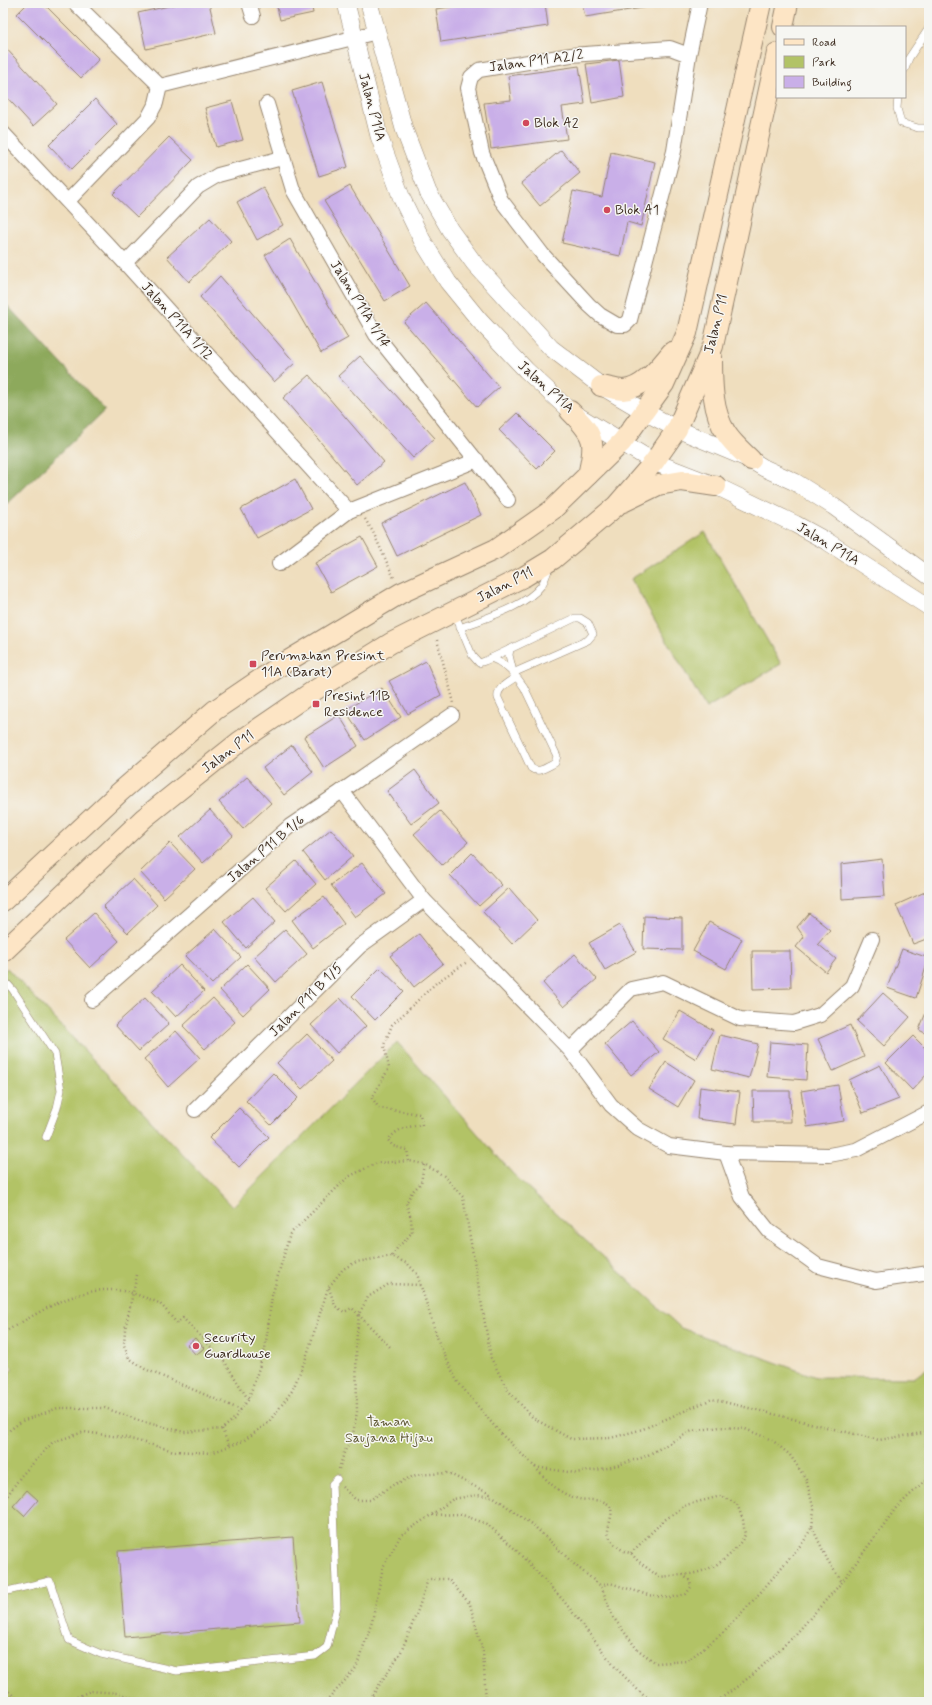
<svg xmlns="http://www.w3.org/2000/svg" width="932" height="1705" viewBox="0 0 932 1705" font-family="Mynerve,sans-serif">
  <rect width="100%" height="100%" fill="#f6f6f2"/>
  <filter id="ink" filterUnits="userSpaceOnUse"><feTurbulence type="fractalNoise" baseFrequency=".025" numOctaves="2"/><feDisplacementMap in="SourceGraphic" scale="8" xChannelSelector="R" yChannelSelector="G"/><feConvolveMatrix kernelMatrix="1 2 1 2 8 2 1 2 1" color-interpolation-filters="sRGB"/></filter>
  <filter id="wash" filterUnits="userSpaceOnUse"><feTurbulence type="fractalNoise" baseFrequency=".012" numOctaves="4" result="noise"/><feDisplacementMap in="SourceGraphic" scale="16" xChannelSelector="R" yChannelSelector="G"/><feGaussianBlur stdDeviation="0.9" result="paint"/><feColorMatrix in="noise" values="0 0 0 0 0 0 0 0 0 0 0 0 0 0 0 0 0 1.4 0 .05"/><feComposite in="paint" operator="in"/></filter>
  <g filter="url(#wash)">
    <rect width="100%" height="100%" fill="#efdebe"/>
    <g fill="#b2c366" stroke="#767642">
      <polygon points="705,532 781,664 706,708 631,579"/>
      <polygon points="7,968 232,1207 397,1042 513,1174 681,1328 816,1377 914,1378 929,1367 929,1702 3,1702 3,1377 13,1369 3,1358 3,972"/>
    </g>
    <polygon fill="#8da95b" stroke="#646a3c" points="3,301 105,410 3,508"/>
    <g id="blocks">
      <g fill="#c9afe8">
        <polygon points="28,3 43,3 99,59 81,78 17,14"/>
        <polygon points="182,3 209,3 216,33 146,49 138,13"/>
        <polygon points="276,3 311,3 313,13 280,20"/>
        <polygon points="477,3 545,3 548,26 441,42 436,9"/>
        <polygon points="582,3 668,3 668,4 585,17"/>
        <polygon points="3,45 57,104 33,126 3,93"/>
        <polygon points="619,60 624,97 592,103 586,64"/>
        <polygon points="579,66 585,104 562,107 567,139 491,149 484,103 511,100 508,76"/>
        <polygon points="322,82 348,167 319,176 292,91"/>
        <polygon points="95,99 117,124 72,169 49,145"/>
        <polygon points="232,101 243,140 216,147 205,108"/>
        <polygon points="169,137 193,160 137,217 113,194"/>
        <polygon points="561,150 580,173 540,206 521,183"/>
        <polygon points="611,152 655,162 641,226 627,222 620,256 562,243 573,191 602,197"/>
        <polygon points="350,186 410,286 385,301 324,201"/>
        <polygon points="263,187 283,225 257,240 237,202"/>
        <polygon points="210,218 231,241 189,282 167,257"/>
        <polygon points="290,239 348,338 321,353 265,255"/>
        <polygon points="220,276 295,363 274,382 200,297"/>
        <polygon points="426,303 499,387 477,407 404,322"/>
        <polygon points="360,356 435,438 413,458 338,376"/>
        <polygon points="309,375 384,462 357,485 283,398"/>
        <polygon points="517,413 555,451 537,469 499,430"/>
        <polygon points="295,479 311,509 257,538 241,509"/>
        <polygon points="465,482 481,515 397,556 381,523"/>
        <polygon points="362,537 378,566 331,592 315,563"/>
        <polygon points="426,661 441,695 408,714 389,681"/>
        <polygon points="382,688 401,717 365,740 345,710"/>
        <polygon points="339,715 358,746 324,768 304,737"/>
        <polygon points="292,745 313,772 284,795 263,768"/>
        <polygon points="415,770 439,803 411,824 387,791"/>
        <polygon points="247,777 271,803 243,829 219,802"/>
        <polygon points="210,810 233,836 203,863 180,837"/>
        <polygon points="440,811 468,842 442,865 414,834"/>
        <polygon points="331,829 353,856 325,880 303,852"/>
        <polygon points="170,843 195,869 164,898 140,872"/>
        <polygon points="472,853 502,885 479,906 450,875"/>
        <polygon points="882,859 885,896 842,899 841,864"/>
        <polygon points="296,861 316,884 286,911 265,888"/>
        <polygon points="362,863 386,894 355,917 331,885"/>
        <polygon points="133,879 157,905 128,933 103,907"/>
        <polygon points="509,888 537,920 512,944 483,912"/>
        <polygon points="925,892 929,899 929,938 913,944 896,905"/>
        <polygon points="253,897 275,922 246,948 224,922"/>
        <polygon points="324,897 344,924 313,948 292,920"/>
        <polygon points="94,913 119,941 90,968 64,940"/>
        <polygon points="809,913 830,930 818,944 836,959 826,972 796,947 804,937 797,927"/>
        <polygon points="644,916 682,918 682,950 643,949"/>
        <polygon points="709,922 742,939 726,969 693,951"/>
        <polygon points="620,925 636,952 605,970 589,943"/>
        <polygon points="215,929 241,957 212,984 185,956"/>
        <polygon points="285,929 307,954 276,982 254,957"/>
        <polygon points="419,934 443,964 414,987 390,956"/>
        <polygon points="902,949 929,958 916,998 887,988"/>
        <polygon points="752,951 790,951 791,988 753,989"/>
        <polygon points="575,954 597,979 564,1007 543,983"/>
        <polygon points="247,964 270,989 243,1015 220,990"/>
        <polygon points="180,965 204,991 176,1017 152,991"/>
        <polygon points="380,968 404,991 375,1020 352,996"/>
        <polygon points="883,993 910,1017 884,1046 857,1021"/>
        <polygon points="145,998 169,1024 139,1051 115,1025"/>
        <polygon points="213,998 235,1022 205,1049 183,1026"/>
        <polygon points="340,998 366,1026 337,1053 311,1025"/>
        <polygon points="929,1005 929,1035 919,1030"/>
        <polygon points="680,1011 713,1030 696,1059 663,1039"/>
        <polygon points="632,1021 659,1052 631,1075 605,1044"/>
        <polygon points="850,1025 864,1057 833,1071 818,1039"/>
        <polygon points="176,1031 200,1058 168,1087 144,1059"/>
        <polygon points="307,1034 332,1061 302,1089 277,1063"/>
        <polygon points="720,1035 758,1044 749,1078 712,1069"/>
        <polygon points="913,1036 929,1052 929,1072 912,1090 886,1063"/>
        <polygon points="770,1042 808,1045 806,1080 767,1077"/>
        <polygon points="666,1062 694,1080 678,1107 649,1089"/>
        <polygon points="880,1065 899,1099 863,1113 849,1080"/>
        <polygon points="273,1073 298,1098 271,1125 246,1101"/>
        <polygon points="838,1085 844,1121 807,1127 801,1091"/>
        <polygon points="700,1087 740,1092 736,1124 697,1119"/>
        <polygon points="753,1091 790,1091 791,1122 754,1122"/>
        <polygon points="239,1108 269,1137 239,1167 209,1138"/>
        <polygon points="195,1338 204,1348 196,1355 187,1345"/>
        <polygon points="27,1490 38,1500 24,1516 13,1506"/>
        <polygon points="293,1537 300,1622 125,1637 118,1551"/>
      </g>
    </g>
  </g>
  <g filter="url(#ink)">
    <use href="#blocks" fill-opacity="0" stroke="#95846e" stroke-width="1"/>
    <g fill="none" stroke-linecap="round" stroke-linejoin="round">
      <g stroke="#95846e" stroke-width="8">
        <g id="service">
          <polyline points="905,69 909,58 929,28"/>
          <polyline points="898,97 897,108 901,123 918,128 929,128"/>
          <polyline points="454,612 472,655 479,663 485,661 575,618 580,618 588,623 593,634 588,640 513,673"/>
          <path d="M460 628C485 618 525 607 541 586 545 581 547 572 550 566"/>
          <polyline points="510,649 509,655 513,672"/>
          <path d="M491 658C505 663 516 675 524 687L557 756 555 763C547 767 538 774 531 768L498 698C496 688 509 682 516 677"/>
          <polyline points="3,979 13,990 55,1054 61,1090 57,1108 46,1137"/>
          <polyline points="3,1592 50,1581 69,1640 101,1654 177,1671 315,1656 327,1647 337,1607 332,1484 337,1479"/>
        </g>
      </g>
      <g stroke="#95846e" stroke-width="16">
        <g id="minor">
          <polyline points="75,3 160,86"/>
          <polyline points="249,3 253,16"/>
          <polyline points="689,55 670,48 571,55 479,70 471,77 468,88 482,153 501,200 543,255 589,305 600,315 617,325 625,325 630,320 674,151 689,55 700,3"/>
          <polyline points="267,104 293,190 376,335 508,500"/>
          <polyline points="3,133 125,263 349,511"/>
          <polyline points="68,201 148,118 156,103 160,86 377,32"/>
          <polyline points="125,263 198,187 218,175 282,158"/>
          <polyline points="279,564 349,511 477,460"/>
          <polyline points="342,791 424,900 570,1050 611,1105 638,1129 669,1146 726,1153 829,1155 856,1150 929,1112"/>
          <polyline points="92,1000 290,826 342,791 452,715"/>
          <polyline points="570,1050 631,989 663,982 740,1019 794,1023 820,1015 852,986 872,939"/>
          <polyline points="195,1110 360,946 424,900"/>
          <polyline points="726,1153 742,1197 769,1231 818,1266 876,1281 929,1273"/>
        </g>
      </g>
      <g stroke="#95846e" stroke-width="18">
        <g id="tertiary">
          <polyline points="346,3 379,136 402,199 422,240 448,282 479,320 526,370 570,411 654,462 716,486 795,524 828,542 929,607"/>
          <polyline points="369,3 404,129 428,192 450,230 474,263 551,348 601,386 645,412 677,429 751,460 764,468 795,482 833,506 929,576"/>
        </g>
      </g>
      <g stroke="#95846e" stroke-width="22">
        <g id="secondary">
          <polyline points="783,27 788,3"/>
          <path d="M712 358C712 383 712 411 726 433 732 443 743 452 751 460"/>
          <path d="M601 386C608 387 616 390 623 390 644 389 660 366 672 352"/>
          <path d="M570 411C595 436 596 442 588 475"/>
          <polyline points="623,502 658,485 682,481 716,486"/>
          <polyline points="3,901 120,792 215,710 286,662 401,593 496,549 552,510 622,442 664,384 687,333 761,3"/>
          <polyline points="3,952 144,818 239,742 312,692 391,643 525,576 553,559 616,506 654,462 677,429 713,346 777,53"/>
        </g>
      </g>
      <g stroke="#95846e" stroke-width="2.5" stroke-dasharray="1 3" stroke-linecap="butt">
        <polyline points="365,519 373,532 394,578"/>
        <polyline points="437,640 454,703"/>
        <path d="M409 1161 407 1150 393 1146 388 1140C398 1128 406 1127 422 1125L420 1114 379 1108 372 1098 389 1068 384 1045 392 1025 437 982 467 962"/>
        <polyline points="392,1256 399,1245 404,1242 412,1232 411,1218 406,1203 412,1192 421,1183 424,1164"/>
        <polyline points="137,1275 125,1329 124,1345 129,1358 145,1369 241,1410"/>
        <polyline points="329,1288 335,1306 344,1312 352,1308 390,1347"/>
        <path d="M8 1330C50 1306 94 1276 143 1297 149 1299 156 1301 160 1304 166 1309 171 1317 177 1323L183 1318 225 1362 248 1399"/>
        <polyline points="222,1429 229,1446"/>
        <polyline points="3,1435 22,1421 58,1408 105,1408 144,1422 184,1432 222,1429 233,1420 248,1400 256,1377 265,1349 272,1296 290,1234 348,1177 377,1163 409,1161 424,1164 444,1176 463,1197 491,1358 507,1389 533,1418 571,1439 611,1438 643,1429 712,1399 879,1440 929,1432"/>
        <path d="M535 1467C548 1482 559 1494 579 1499 588 1501 602 1498 609 1505 615 1511 608 1524 608 1532 609 1542 622 1552 631 1553L638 1561 659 1577 683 1575 690 1581 691 1587 686 1594 670 1598 648 1595 610 1583 601 1586"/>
        <polyline points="339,1469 344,1453 353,1434 357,1412 356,1344 359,1314 368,1297 389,1284 421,1285"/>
        <polyline points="342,1487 356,1500 370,1500 393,1485 416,1475 448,1473 492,1495"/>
        <polyline points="3,1502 21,1476 53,1442 84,1432 127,1438 174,1451 211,1453 243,1441 268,1423 292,1391 306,1358 328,1288 343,1269 356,1262 392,1256 408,1264 417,1274 439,1343 457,1381 501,1434 535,1467 575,1473 608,1468 644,1457 692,1431 720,1427 745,1429 772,1440 790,1455 806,1479 814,1510 812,1527 804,1541 759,1594 724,1632 687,1661 656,1663 637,1649 613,1617 601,1586 575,1565 534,1526 494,1497 477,1495 453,1499 431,1515"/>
        <polyline points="812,1527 828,1561 842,1582"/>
        <path d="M631 1553 663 1521 686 1505 721 1496 737 1504 743 1520 745 1535C731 1559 711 1572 683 1575"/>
        <polyline points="3,1686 20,1702"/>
        <polyline points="66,1702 90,1691 117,1693 145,1702"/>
        <polyline points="326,1702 356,1668 372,1622 383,1567 401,1535 431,1515 460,1514 487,1524 515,1549 563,1600 615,1667 644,1696 669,1702"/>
        <polyline points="368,1702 401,1652 418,1610 428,1579 448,1579 470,1604 483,1652 486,1702"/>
        <polyline points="705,1702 719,1700 755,1673 795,1635 842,1582 896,1508 929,1477"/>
      </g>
      <use href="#service" stroke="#fff" stroke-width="7"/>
      <use href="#minor" stroke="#fff" stroke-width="14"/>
      <use href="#tertiary" stroke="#fff" stroke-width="17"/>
      <use href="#secondary" stroke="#fde5c5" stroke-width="20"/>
    </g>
  </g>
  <g fill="#d1495b" stroke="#f6f6f2" stroke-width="1.5">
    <circle cx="526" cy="123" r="4"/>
    <circle cx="607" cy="210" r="4"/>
    <rect x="249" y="660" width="8" height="8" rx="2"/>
    <rect x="312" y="700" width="8" height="8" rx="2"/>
    <circle cx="196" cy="1346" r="4"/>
  </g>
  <g text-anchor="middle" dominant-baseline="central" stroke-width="3" stroke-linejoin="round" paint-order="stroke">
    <g font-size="14" fill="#3b2a1e" stroke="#f6f6f2">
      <text transform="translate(536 61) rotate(-8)">Jalan P11 A2/2</text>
      <text transform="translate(372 107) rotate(75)">Jalan P11A</text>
      <text transform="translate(360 304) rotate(58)">Jalan P11A 1/14</text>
      <text transform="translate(177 321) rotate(48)">Jalan P11A 1/12</text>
      <text transform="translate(716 324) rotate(-76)">Jalan P11</text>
      <text transform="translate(546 387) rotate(42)">Jalan P11A</text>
      <text transform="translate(828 544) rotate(31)">Jalan P11A</text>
      <text transform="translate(505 585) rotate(-27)">Jalan P11</text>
      <text transform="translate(228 752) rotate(-37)">Jalan P11</text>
      <text transform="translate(266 849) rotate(-40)">Jalan P11 B 1/6</text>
      <text transform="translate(306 1000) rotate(-45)">Jalan P11 B 1/5</text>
    </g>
    <g font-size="14" fill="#3b2a1e" stroke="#f6f6f2" text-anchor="start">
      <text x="534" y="123">Blok A2</text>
      <text x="615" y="210">Blok A1</text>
      <text x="261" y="656">Perumahan Presint<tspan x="261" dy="16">11A (Barat)</tspan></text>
      <text x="324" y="696">Presint 11B<tspan x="324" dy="16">Residence</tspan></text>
      <text x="204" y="1338">Security<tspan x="204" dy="16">Guardhouse</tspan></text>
    </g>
    <g font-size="14" fill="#5f5834" stroke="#f6f6f2">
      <text x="389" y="1422">Taman<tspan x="389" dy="16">Saujana Hijau</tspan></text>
    </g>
  </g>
  <rect width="932" height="1705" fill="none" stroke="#f6f6f2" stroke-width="16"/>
  <rect x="776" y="26" width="130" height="72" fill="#f6f6f2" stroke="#aba49d"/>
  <rect x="784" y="39" width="20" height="6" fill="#fde5c5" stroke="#aba49d"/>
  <text x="812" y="46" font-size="12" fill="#3b2a1e">Road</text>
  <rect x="784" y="56" width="20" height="12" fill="#b2c366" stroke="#aba49d"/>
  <text x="812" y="66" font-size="12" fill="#3b2a1e">Park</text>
  <rect x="784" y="76" width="20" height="12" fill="#c9afe8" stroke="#aba49d"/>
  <text x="812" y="86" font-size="12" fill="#3b2a1e">Building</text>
</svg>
